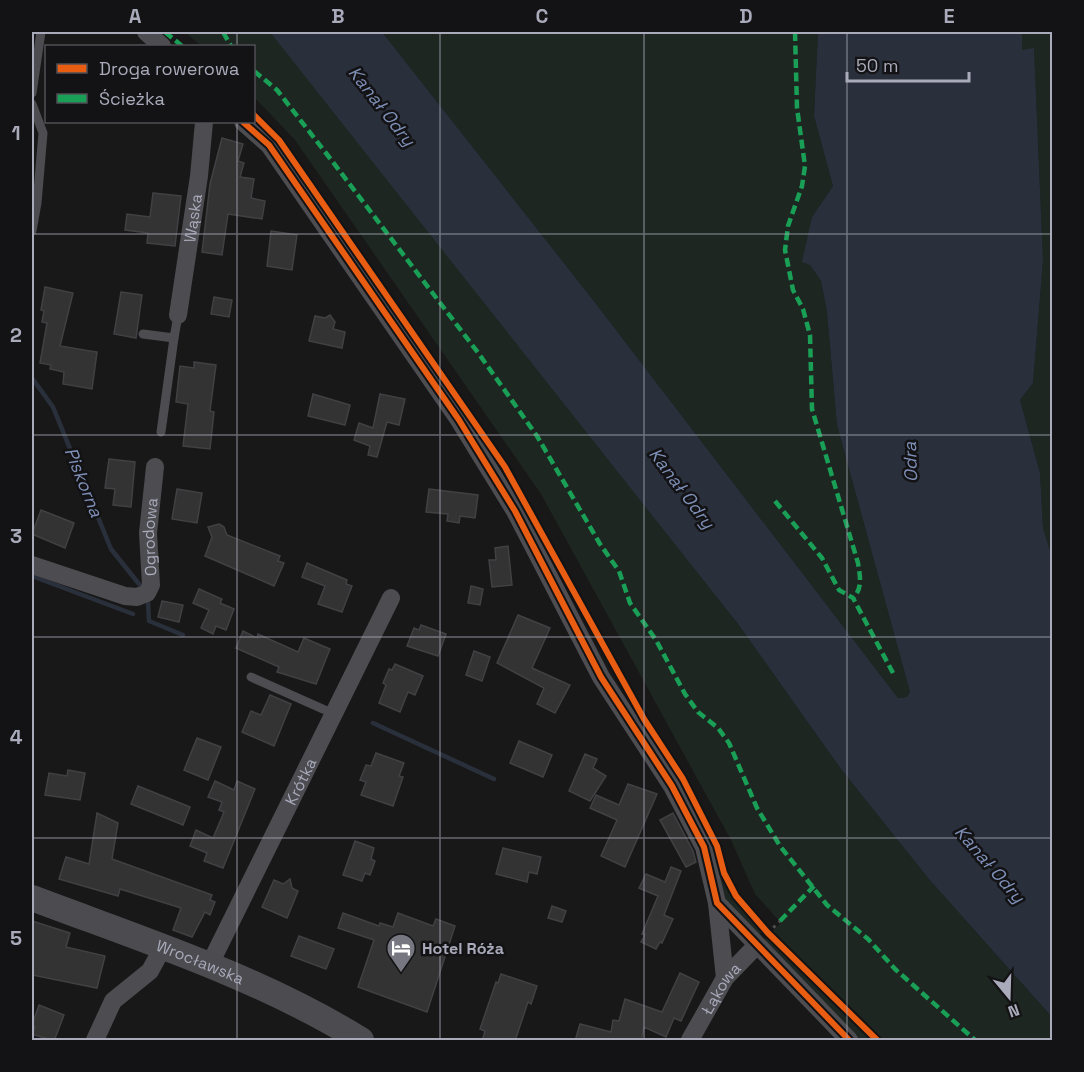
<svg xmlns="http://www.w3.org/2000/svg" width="1084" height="1072" viewBox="0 0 1084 1072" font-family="'Space Grotesk',sans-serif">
  <rect width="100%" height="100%" fill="#181818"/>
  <g fill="#1e2621">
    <polygon points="185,32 270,32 294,60 738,624 841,769 928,878 1052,1017 1052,1040 880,1040 771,933 781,923 755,894 731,840 541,494 295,140 254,97 254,46 201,46"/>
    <polygon points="382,32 818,32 814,116 833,186 812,217 810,265 821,281 827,312 837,425 910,692 908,697 898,698 593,300"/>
    <polygon points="1022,32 1052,32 1052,557 1043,528 1040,473 1020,400 1033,383 1043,260 1034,49 1022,50"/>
    <path d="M721 879 732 897 763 931 755 939C739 920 721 904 721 879Z"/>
    <polygon points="768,937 874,1040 857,1040 759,945"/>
  </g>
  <polygon fill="#2a303b" points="270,32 382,32 593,300 898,698 907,697 910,692 837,425 827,312 821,281 810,265 802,262 812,217 833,186 814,116 818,32 1022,32 1022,50 1034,48 1043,260 1033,383 1020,400 1040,473 1043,528 1052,557 1052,1017 928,878 841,769 738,624"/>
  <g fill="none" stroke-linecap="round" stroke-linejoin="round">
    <g stroke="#2a303b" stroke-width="4.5">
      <polyline points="32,378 53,407 111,549 139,584"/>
      <polyline points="32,576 133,614"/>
      <polyline points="148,602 149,621 183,635"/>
      <polyline points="373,723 494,779"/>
    </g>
  </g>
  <g fill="#333334" stroke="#414144" stroke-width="1.5">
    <polygon points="222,138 243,144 238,161 244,163 240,177 254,179 251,198 265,201 262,219 228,214 222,255 202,252 210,184"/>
    <polygon points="153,193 181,196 175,246 147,243 148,233 125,230 127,214 150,217"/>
    <polygon points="271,231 297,235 292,270 267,266"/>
    <polygon points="45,287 73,293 60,346 97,352 92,389 63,384 64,372 50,369 51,365 40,363 47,323 42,322 44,311 41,310"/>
    <polygon points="121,292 142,295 136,338 114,334"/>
    <polygon points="214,297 232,300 229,317 211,314"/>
    <polygon points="330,315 335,322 333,329 345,332 342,348 309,341 315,316 325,318"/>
    <polygon points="194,362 216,365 210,411 214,412 210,449 183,446 188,404 176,402 180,366 194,368"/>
    <polygon points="313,394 350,405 345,425 308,416"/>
    <polygon points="380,394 405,399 399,425 387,422 377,457 368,455 370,446 354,440 359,423 373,428"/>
    <polygon points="109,459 135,462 131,507 113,505 115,489 105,488"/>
    <polygon points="177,489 202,493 197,523 172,519"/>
    <polygon points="429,489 478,495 475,518 460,516 459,523 447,521 448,514 426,512"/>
    <polygon points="41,510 74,523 65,548 32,534"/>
    <polygon points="219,524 224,527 227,535 280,556 278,561 284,563 274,586 205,556 212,537 208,527"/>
    <polygon points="508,546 512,585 492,587 489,560 496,560 495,548"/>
    <polygon points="307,563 347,580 346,584 352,586 342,612 318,604 325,586 302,577"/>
    <polygon points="471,586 483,589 480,605 468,603"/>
    <polygon points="199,589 222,599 220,603 234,609 226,630 216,626 213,634 201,628 209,610 193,603"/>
    <polygon points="162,601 183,605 179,622 158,617"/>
    <polygon points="518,615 550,628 532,668 570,685 555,713 537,704 544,688 497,663"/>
    <polygon points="421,625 446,634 438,656 407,646 414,628 419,630"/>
    <polygon points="243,631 257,638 258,634 298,652 304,638 330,649 316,684 277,672 279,667 236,648"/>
    <polygon points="474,651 490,657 482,681 466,675"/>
    <polygon points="395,664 423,676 415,695 408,692 400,712 379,703 386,685 383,683 389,669 392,670"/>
    <polygon points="270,695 291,704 274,746 242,732 251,711 261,715"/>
    <polygon points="197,738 221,747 208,780 184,770"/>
    <polygon points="519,741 552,755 543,777 510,763"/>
    <polygon points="376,753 404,763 399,776 403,777 393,806 361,795 366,782 360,780 366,765 371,766"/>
    <polygon points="585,754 597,759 593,768 606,776 590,801 569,791"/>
    <polygon points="68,770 85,773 80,800 45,795 49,773 67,776"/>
    <polygon points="215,781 234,790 237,781 255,789 223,868 204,861 207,853 190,846 196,830 213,838 224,812 219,810 222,802 208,797"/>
    <polygon points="628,784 657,794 625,867 601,856 617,820 590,808 596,795 619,805"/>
    <polygon points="138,786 190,807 183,825 131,804"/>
    <polygon points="97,813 118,823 112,859 212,895 210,900 215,902 210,915 205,912 192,937 173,930 181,908 120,889 118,896 59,879 66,857 89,864"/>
    <polygon points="673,813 693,851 696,862 686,867 660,820"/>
    <polygon points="355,841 374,848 371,859 375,861 370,875 365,873 362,881 343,875"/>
    <polygon points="503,848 541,857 537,874 529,872 527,882 496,874"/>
    <polygon points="671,867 681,871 664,915 673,919 662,943 660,942 656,949 641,942 645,935 642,934 658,896 639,888 646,874 665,882"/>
    <polygon points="290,879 292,888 298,891 287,918 262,907 274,880 283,884"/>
    <polygon points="552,906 566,911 562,922 548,918"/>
    <polygon points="343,913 379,926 380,923 393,927 398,913 433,926 436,919 455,926 427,1012 358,987 374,940 338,928"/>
    <polygon points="32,921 70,933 66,947 105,956 97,988 32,975"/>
    <polygon points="299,936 334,949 326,969 291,956"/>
    <polygon points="680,973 699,982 681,1021 674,1018 666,1037 644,1027 641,1041 575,1041 580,1024 611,1032 613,1020 619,1021 625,999 662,1012"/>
    <polygon points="501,974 537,986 531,1004 528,1002 515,1041 482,1041 485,1031 480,1029 496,982 498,983"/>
    <polygon points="39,1005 64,1015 54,1041 32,1034 35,1027 32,1025"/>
  </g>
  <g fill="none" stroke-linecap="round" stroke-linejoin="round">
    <polyline stroke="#4e4e53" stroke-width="3" stroke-dasharray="3 4.5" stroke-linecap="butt" points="768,933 780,921"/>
    <g stroke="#4c4c51" stroke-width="9">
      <polyline points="32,93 41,32"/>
      <polyline points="32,104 43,133 37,203 32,231"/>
      <polyline points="143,334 174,338 178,315"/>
      <polyline points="161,432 174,338"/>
      <polyline points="251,677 334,714"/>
    </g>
    <g stroke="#4c4c51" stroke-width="18">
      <polyline points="146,32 162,46"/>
      <polyline points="243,122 269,145 459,420 515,511 601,677 672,786 704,847 717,903 849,1040"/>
      <path id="s1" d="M178 315 199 176 204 122"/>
      <path id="s2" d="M32 565 125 596 137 597 147 593 151 585 148 533 155 467"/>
      <polyline points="717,903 725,978"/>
      <path id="s3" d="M209 966 391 598"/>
      <polyline points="95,1040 113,1001 150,971 163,947"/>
      <path id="s4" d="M690 1040 725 978 756 946"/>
    </g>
    <path stroke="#4b4b50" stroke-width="26" id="s5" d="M32 898C143 940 259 977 361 1040"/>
    <g stroke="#1a9f57" stroke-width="4.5" stroke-dasharray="9 4.5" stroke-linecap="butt">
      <polyline points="165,32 182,46"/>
      <polyline points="223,32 231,46"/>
      <path d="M795 32 797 108 805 166 802 186 788 226 785 250 793 290 803 309 810 335 812 409 858 563C860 576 863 588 853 598"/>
      <polyline points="254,71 277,90 329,157 479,354 537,436 600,544 619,571 630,603 656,640 685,694 698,712 718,728 729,743 757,808 780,846 827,905 868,939 895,969 975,1040"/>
      <polyline points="775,501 822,558 839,590 853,598 893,673"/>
      <polyline points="780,921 814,886"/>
    </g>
    <g stroke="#131214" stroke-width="10">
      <g id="cycleway">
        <polyline points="254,115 279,140 505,467 644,719 683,779 717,846 724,873 736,896 768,933 877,1040"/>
        <polyline points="243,122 269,145 459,420 515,511 601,677 672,786 704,847 717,903 849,1040"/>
      </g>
    </g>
    <use href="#cycleway" stroke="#e95d12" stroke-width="6"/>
  </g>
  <path fill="none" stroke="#a9aaba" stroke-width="1.5" stroke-opacity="0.55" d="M237 32V46M440 32V1040M644 32V1040M847 32V1040M237 122V1040M32 234H1052M32 435H1052M32 637H1052M32 838H1052"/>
  <defs>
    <g id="hotel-pin" transform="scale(1.5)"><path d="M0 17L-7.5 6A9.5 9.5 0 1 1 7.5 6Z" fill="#767781" stroke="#131214"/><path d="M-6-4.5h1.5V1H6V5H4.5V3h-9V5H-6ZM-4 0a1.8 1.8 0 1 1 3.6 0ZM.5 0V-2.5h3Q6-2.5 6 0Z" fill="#fff"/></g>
  </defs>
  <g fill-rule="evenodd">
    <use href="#hotel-pin" x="401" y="948"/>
  </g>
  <g text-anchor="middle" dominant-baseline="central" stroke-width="5" stroke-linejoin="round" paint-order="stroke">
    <g font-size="16" fill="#a9aaba" stroke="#131214">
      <text stroke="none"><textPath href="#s1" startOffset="98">Wąska</textPath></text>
      <text stroke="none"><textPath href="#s2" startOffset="178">Ogrodowa</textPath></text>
      <text stroke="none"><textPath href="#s3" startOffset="206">Krótka</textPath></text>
      <text stroke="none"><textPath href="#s5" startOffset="180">Wrocławska</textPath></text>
      <text stroke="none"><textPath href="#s4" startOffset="60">Łąkowa</textPath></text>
    </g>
    <g font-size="16" font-weight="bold" fill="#a9aaba" stroke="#131214" text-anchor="start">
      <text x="422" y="948">Hotel Róża</text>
    </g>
    <g font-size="18" font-style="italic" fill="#7e8fb7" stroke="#131214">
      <text transform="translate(382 106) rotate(52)">Kanał Odry</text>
      <text transform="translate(910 462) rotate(-92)">Odra</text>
      <text transform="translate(84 482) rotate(68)">Piskorna</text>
      <text transform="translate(682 488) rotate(53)">Kanał Odry</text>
      <text transform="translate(990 864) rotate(49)">Kanał Odry</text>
    </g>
  </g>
  <rect width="1084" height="1072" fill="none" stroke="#131214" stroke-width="66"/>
  <rect x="45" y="45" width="210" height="78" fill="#131214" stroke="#4f4f56" stroke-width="1.5"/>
  <rect x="57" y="64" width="30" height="9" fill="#e95d12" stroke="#4f4f56" stroke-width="1.5"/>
  <text x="99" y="75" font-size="18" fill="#a9aaba">Droga rowerowa</text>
  <rect x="57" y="94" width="30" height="9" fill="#1a9f57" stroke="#4f4f56" stroke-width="1.5"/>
  <text x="99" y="105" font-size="18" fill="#a9aaba">Ścieżka</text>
  <g transform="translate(1009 997) rotate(161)" stroke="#131214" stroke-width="4.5" paint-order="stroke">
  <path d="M0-4.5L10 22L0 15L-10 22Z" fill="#a9aaba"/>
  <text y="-9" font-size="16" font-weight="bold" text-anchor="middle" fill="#a9aaba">N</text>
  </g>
  <path d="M847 72v9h122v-9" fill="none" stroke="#a9aaba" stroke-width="3"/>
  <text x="856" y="72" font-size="18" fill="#a9aaba" stroke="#131214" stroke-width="4.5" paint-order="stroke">50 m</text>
  <rect x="33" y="33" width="1018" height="1006" fill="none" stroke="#a9aaba" stroke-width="2"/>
  <g font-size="20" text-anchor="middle" font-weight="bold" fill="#a9aaba">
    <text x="135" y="23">A</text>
    <text x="338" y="23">B</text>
    <text x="542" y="23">C</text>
    <text x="746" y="23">D</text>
    <text x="949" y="23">E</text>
    <text x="16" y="140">1</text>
    <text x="16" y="342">2</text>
    <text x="16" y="543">3</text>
    <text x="16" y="744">4</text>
    <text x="16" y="945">5</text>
  </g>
</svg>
